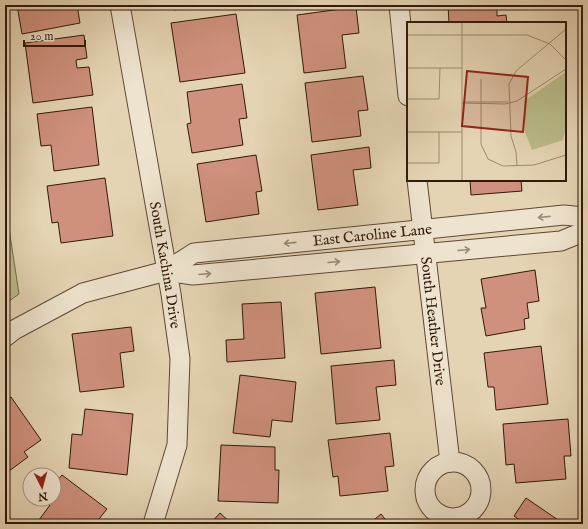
<svg xmlns="http://www.w3.org/2000/svg" width="588" height="529" viewBox="0 0 588 529" font-family="'IM FELL English',serif">
  <rect width="100%" height="100%" fill="#e5d4b4"/>
  <filter id="stains"><feTurbulence type="fractalNoise" baseFrequency=".005" numOctaves="4"/><feColorMatrix values="0 0 0 0 .2 0 0 0 0 .09 0 0 0 0 .02 0 0 0 .5 -.17"/></filter>
  <radialGradient id="worn" r=".72"><stop offset=".6" stop-color="#630" stop-opacity="0"/><stop offset="1" stop-color="#630" stop-opacity=".3"/></radialGradient>
  <polygon fill="#babb89" stroke="#766a48" points="5,202 19,294 5,304"/>
  <g fill="#cf907d" stroke="#311a08">
    <polygon points="17,5 77,5 80,23 22,34"/>
    <polygon points="173,5 209,5 174,10"/>
    <polygon points="448,5 497,5 497,16 506,15 507,23 449,23"/>
    <polygon points="356,7 359,33 342,35 346,68 304,73 297,15"/>
    <polygon points="236,14 245,73 180,82 171,23"/>
    <polygon points="84,35 87,58 76,60 77,68 89,67 93,95 33,103 25,43"/>
    <polygon points="363,76 368,110 358,111 361,136 312,142 305,83"/>
    <polygon points="242,84 247,118 239,119 243,145 192,153 187,124 191,123 187,92"/>
    <polygon points="92,107 99,165 54,171 51,145 41,146 37,114"/>
    <polygon points="369,147 371,168 353,170 358,205 318,210 311,155"/>
    <polygon points="256,155 262,191 256,192 259,214 206,222 197,164"/>
    <polygon points="105,178 113,236 61,243 58,222 52,223 47,186"/>
    <polygon points="470,180 521,180 522,191 471,195"/>
    <polygon points="535,270 539,301 527,303 529,318 524,319 525,329 486,336 481,308 486,308 481,279"/>
    <polygon points="375,287 381,348 321,354 315,293"/>
    <polygon points="281,302 285,358 227,362 226,340 244,339 242,304"/>
    <polygon points="131,327 134,351 120,353 124,387 80,392 72,334"/>
    <polygon points="541,346 548,404 496,410 494,387 488,387 484,353"/>
    <polygon points="394,360 396,385 376,387 380,420 336,424 331,366"/>
    <polygon points="240,375 296,382 292,422 272,420 270,437 233,433"/>
    <polygon points="11,397 41,440 24,452 28,457 5,474 5,401"/>
    <polygon points="85,409 133,414 127,475 69,468 72,434 82,435"/>
    <polygon points="568,419 571,456 564,456 566,479 516,483 514,464 506,465 503,424"/>
    <polygon points="390,433 394,466 385,467 388,491 340,496 338,476 333,477 328,440"/>
    <polygon points="221,445 275,447 275,470 279,470 278,503 218,501"/>
    <polygon points="62,475 107,509 95,524 36,524 50,505 42,499 54,499 54,485"/>
    <polygon points="526,498 564,524 525,524 514,516"/>
    <polygon points="220,513 232,524 210,524"/>
    <polygon points="381,514 389,524 369,524"/>
  </g>
  <g fill="none" stroke-linecap="round" stroke-linejoin="round">
    <g stroke="#5e4833" stroke-width="21">
      <g id="street">
        <path id="s1" d="M120 5 171 294 180 359 177 445 153 524"/>
        <polyline points="399,5 408,96"/>
        <path id="s2" d="M417 180 450 462"/>
        <polyline points="166,271 193,275 561,241 583,232"/>
        <path id="s3" d="M5 337 14 330 83 293 166 271 194 253 564 215 583 217"/>
        <circle cx="453" cy="490" r="28"/>
      </g>
    </g>
    <use href="#street" stroke="#eee3ce" stroke-width="19"/>
  </g>
  <defs><path id="oneway-shaft" d="M-6 0H5M1.5-3L5.5 0L1.5 3" fill="none" stroke-width="1.6" stroke-linecap="round" stroke-linejoin="round"/></defs>
  <g stroke="#998975">
    <use href="#oneway-shaft" transform="translate(544 217) rotate(174)"/>
    <use href="#oneway-shaft" transform="translate(290 243) rotate(174)"/>
    <use href="#oneway-shaft" transform="translate(464 250) rotate(-5)"/>
    <use href="#oneway-shaft" transform="translate(334 262) rotate(-5)"/>
    <use href="#oneway-shaft" transform="translate(205 274) rotate(-5)"/>
  </g>
  <g text-anchor="middle" dominant-baseline="central" stroke-width="4" stroke-linejoin="round" paint-order="stroke">
    <g font-size="15" fill="#311a08" stroke="#eee3ce">
      <text stroke="none"><textPath href="#s3" startOffset="388">East Caroline Lane</textPath></text>
      <text stroke="none"><textPath href="#s1" startOffset="264">South Kachina Drive</textPath></text>
      <text stroke="none"><textPath href="#s2" startOffset="142">South Heather Drive</textPath></text>
    </g>
  </g>
  <g transform="translate(407 22)">
    <rect width="159" height="159" fill="#e5d4b4"/>
    <path d="M159 50V105L156 118 125 128 118 110 117 79Z" fill="#babb89"/>
    <path fill="none" stroke="#9d8a6f" stroke-width="1" d="M0 0V13M55 0V159M0 13H120L143 22 159 38M0 46H55M74 57V122L81 137 96 144 127 143 159 133M0 77H32L33 46M56 80H101M55 81 98 82 110 79 159 47M0 110H55M0 141H32V110M110 143 109 130 104 114 102 62 109 49 159 7"/>
    <path fill="#8f2418" fill-opacity="0.15" stroke="#8f2418" stroke-width="2" d="M60 49 121 55 116 110 55 104Z"/>
    <rect width="159" height="159" fill="none" stroke="#311a08" stroke-width="2"/>
  </g>
  <rect width="588" height="529" fill="none" stroke="#e5d4b4" stroke-width="20"/>
  <rect x="6" y="6" width="576" height="517" fill="none" stroke="#311a08" stroke-width="2"/>
  <rect x="10" y="10" width="568" height="509" fill="none" stroke="#311a08"/>
  <g transform="translate(42 487) rotate(174)"><circle r="19" fill="#eee3ce" stroke="#a2937f"/>
  <path d="M0-3L7 15L0 10L-7 15Z" fill="#8f2418"/>
  <text y="-6" font-size="11" font-weight="bold" text-anchor="middle" fill="#311a08">N</text>
  </g>
  <path d="M24 40v6h61v-6" fill="none" stroke="#311a08" stroke-width="2"/>
  <text x="30" y="40" font-size="12" fill="#311a08" stroke="#eee3ce" stroke-width="3" paint-order="stroke">20 m</text>
  <rect width="100%" height="100%" filter="url(#stains)"/>
  <rect width="100%" height="100%" fill="url(#worn)"/>
</svg>
